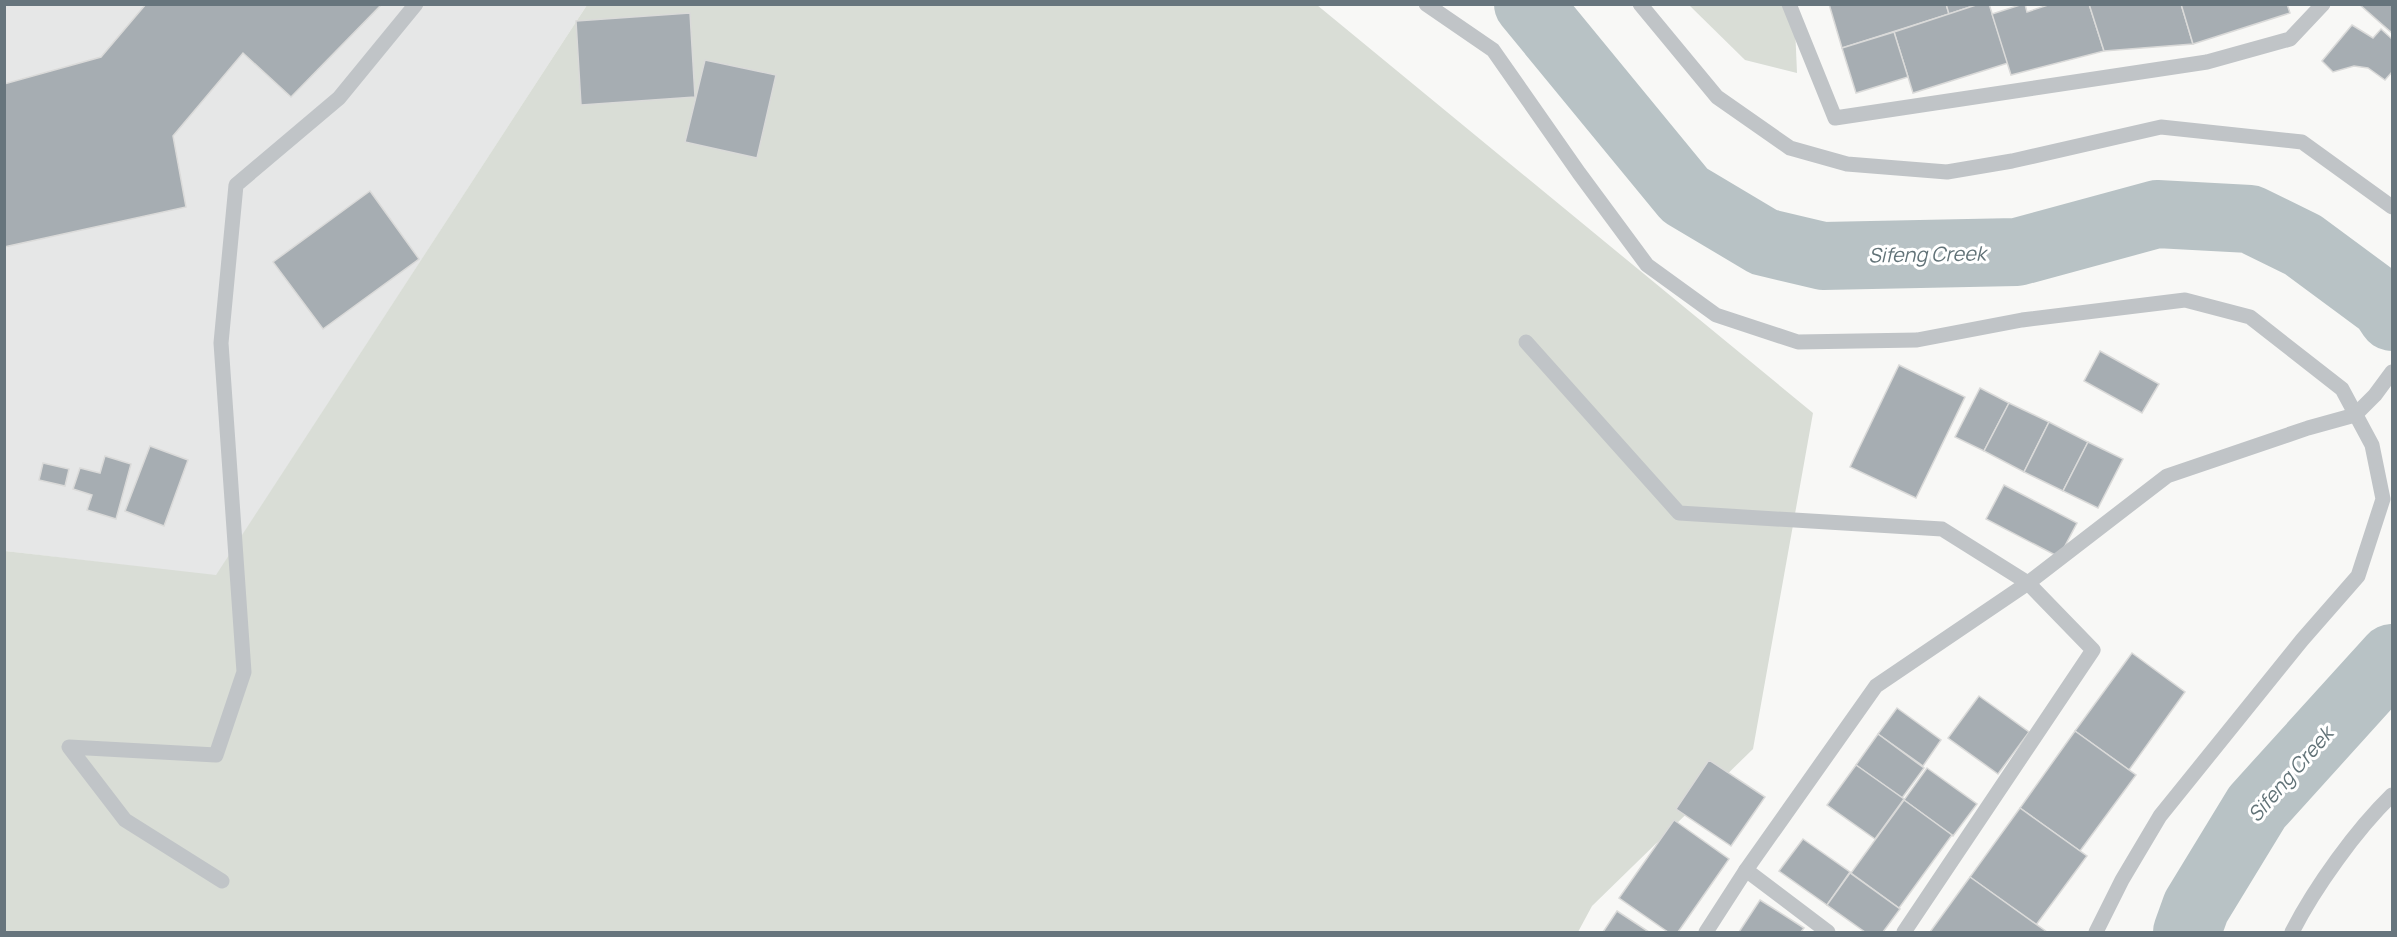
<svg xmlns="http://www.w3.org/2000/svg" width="2397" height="937" viewBox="0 0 2397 937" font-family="Manrope,sans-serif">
  <rect width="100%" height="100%" fill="#f8f8f6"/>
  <polygon fill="#e6e7e7" points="5,5 587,5 216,576 5,551"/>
  <g fill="#d9ddd6">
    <polygon points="587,5 1317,5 1813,413 1753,749 1592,906 1578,932 5,932 5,551 216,575"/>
    <polygon points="1689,5 1783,5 1795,26 1797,73 1745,60"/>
  </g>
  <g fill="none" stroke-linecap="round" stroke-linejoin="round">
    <g stroke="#b8c2c5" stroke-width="68">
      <polyline points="1528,4 1685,195 1764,242 1823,256 2017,252 2157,214 2250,219 2303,245 2384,305 2392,317"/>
      <polyline points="2187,932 2196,907 2257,807 2392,658"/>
    </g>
  </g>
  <g fill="#a6adb2" stroke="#dadad9" stroke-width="1.5">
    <polygon points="146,4 382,4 291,97 243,53 173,136 186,207 4,247 4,84 101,57"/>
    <polygon points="1829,4 1946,4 1949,14 1842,48"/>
    <polygon points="1946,4 1979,4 1949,14"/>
    <polygon points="1979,4 1989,4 2008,63 1913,93 1894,32"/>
    <polygon points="2023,4 2025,4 2027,12 2051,4 2089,4 2104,51 2011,75 1992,14"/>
    <polygon points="2089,4 2181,4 2193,44 2104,51"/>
    <polygon points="2181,4 2287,4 2290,13 2193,44"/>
    <polygon points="2359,4 2392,4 2392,33"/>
    <polygon points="690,13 695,97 581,105 576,21"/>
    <polygon points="2352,25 2373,38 2381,29 2392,39 2392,72 2385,80 2368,68 2354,66 2333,72 2322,61"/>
    <polygon points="1894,32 1908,77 1856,93 1842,48"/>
    <polygon points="705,60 776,75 757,158 685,142"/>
    <polygon points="370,191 419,259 323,329 273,262"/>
    <polygon points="2100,351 2159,384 2142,413 2084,381"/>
    <polygon points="1899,365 1965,397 1916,498 1850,467"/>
    <polygon points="1980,388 2009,403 1984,451 1955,437"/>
    <polygon points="2009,403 2049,422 2024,472 1984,451"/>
    <polygon points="2049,422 2088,442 2063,491 2024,472"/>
    <polygon points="2088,442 2123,459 2098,508 2063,491"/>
    <polygon points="150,446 188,460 164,526 125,511"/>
    <polygon points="105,456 131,464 116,519 87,510 92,495 73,489 80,468 100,473"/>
    <polygon points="43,463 69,469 65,486 39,480"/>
    <polygon points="2004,485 2077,523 2059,557 1986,519"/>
    <polygon points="2132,653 2185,692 2129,770 2075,731"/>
    <polygon points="1979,696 2029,732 1998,774 1948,738"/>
    <polygon points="1897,708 1941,740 1923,766 1878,734"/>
    <polygon points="2075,731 2136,775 2080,851 2020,808"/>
    <polygon points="1878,734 1924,768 1902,798 1856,765"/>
    <polygon points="1709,760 1765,797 1731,846 1676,809"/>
    <polygon points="1856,765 1904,799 1875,839 1827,805"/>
    <polygon points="1927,768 1977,804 1953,836 1904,800"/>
    <polygon points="1904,800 1952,835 1899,908 1851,873"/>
    <polygon points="2020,808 2087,856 2036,925 1970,877"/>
    <polygon points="1674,820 1729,859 1678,932 1668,932 1619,898"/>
    <polygon points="1803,839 1850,872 1827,905 1779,871"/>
    <polygon points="1850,873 1900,909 1883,932 1865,932 1827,905"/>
    <polygon points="1970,877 2047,932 1930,932"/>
    <polygon points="1760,900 1804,928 1801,932 1739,932"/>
    <polygon points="1617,911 1649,932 1603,932"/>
  </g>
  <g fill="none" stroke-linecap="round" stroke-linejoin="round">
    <g stroke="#c0c4c7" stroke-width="15">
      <polyline points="1426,4 1493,50 1579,173 1647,265 1716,315 1798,342 1917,340 2022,320 2185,300 2250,317 2342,389 2372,445 2383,499 2358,576 2302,640 2160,816 2122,880 2096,932"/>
      <polyline points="1640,4 1717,97 1790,148 1847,164 1947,172 2012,161 2161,127 2302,142 2392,207"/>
      <polyline points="1789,4 1835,118 2207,62 2290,39 2323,4"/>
      <polyline points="1526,342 1679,513 1942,529 2028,583 2093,650 1904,932"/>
      <polyline points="1746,870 1828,932"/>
      <polyline points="222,881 125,820 69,747 216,755 244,672 221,343 236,185 339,98 416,4"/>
      <polyline points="1706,932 1746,870 1876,686 2028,583 2167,476 2308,428 2355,415 2375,395 2392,372"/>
      <path d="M2292 932C2315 887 2356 830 2392 795"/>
    </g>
  </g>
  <g text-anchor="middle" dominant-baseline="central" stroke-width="6" stroke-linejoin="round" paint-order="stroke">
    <g font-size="20" font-style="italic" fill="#627378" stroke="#fff">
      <text transform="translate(1927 254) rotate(-1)">Sifeng Creek</text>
      <text transform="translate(2290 774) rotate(-49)">Sifeng Creek</text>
    </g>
  </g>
  <rect width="2397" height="937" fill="none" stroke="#67757d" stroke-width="12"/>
</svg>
